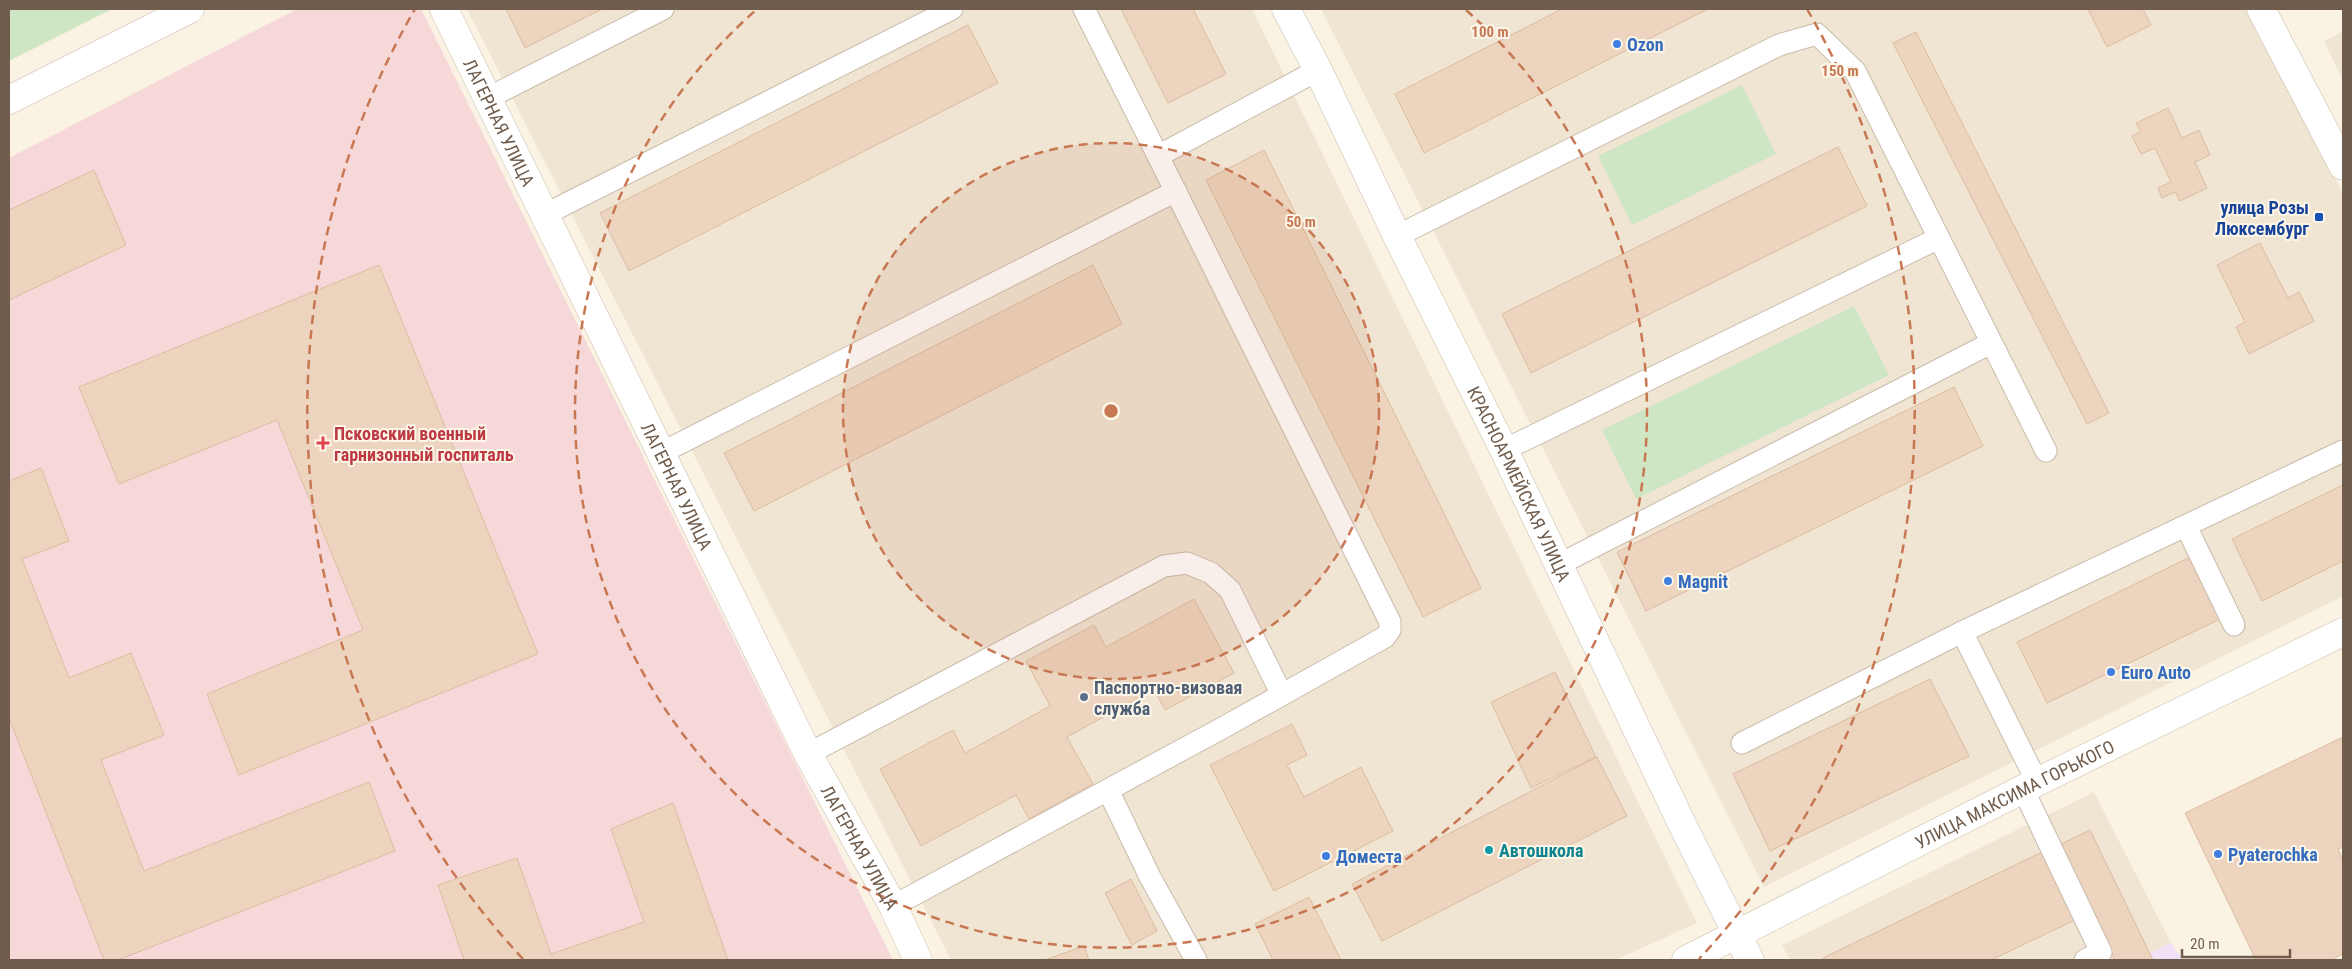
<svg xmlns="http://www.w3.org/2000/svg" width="2352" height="969" viewBox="0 0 2352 969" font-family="'Roboto Condensed',sans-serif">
  <rect width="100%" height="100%" fill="#faf3e4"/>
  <g fill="#f0e5d3">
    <polygon points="467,9 1252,9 1697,923 1616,960 951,960"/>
    <polygon points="1321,9 2249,9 2343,194 2343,596 1764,887"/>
    <polygon points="2343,31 2343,81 2324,41"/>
    <polygon points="2094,792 2171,943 2134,960 1790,960 1782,945"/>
  </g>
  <polygon fill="#f0e1f6" points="2171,943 2183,960 2134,960"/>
  <polygon fill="#f7d8d9" points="297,9 421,9 893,960 9,960 9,158"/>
  <g fill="#cfe6c4">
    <polygon points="9,9 112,9 9,61"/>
    <polygon points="1742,85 1776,154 1632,225 1598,156"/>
    <polygon points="1854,306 1889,375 1636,499 1602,430"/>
  </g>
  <g fill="#ecd4be" stroke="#ddbca0">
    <polygon points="506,9 602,9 525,48"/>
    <polygon points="1121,9 1193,9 1226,74 1168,103"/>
    <polygon points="1562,9 1708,9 1424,153 1395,94"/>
    <polygon points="2088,9 2143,9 2151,25 2107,47"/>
    <polygon points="968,25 998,83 629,271 600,213"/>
    <polygon points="1916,32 2109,413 2087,424 1893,43"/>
    <polygon points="2168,108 2182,138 2199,130 2210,155 2195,162 2207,188 2180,201 2175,192 2162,198 2158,188 2171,182 2155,148 2141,154 2132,136 2141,131 2136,123"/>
    <polygon points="1838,147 1867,206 1531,373 1502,314"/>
    <polygon points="1264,150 1481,588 1423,617 1206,180"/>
    <polygon points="94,170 126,245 9,300 9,210"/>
    <polygon points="2260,243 2288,298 2299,292 2314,321 2249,354 2236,327 2245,322 2217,265"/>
    <polygon points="379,265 538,654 239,775 207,694 363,630 277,420 119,484 79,387"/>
    <polygon points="1093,265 1122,324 754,511 724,453"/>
    <polygon points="1954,387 1983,446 1646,611 1617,552"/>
    <polygon points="41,468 69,541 22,559 69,678 131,653 164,735 101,760 144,871 369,782 395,851 118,960 104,960 9,718 9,481"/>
    <polygon points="2343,485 2343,561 2262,601 2232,539"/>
    <polygon points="2192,556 2222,618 2047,703 2017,642"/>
    <polygon points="1194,599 1234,673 1165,710 1154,689 1067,737 1093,784 1029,819 1016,795 921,846 880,769 953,730 965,753 1050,706 1026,661 1094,625 1106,647"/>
    <polygon points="1555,672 1596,757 1531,788 1491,702"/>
    <polygon points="1930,679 1969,756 1770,851 1733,774"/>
    <polygon points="1292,724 1307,755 1287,765 1304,797 1361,767 1393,831 1274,891 1210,765"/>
    <polygon points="2343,737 2343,847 2338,849 2343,861 2343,954 2331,960 2256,960 2185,813"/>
    <polygon points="1597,757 1627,816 1382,941 1352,884"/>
    <polygon points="673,803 728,960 464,960 438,885 517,858 551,954 644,922 611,829"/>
    <polygon points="2090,830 2153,960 2115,960 2059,845"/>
    <polygon points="2042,852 2075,920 1991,960 1824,960 1823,958"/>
    <polygon points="1131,879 1157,931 1132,945 1105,893"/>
    <polygon points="1309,897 1341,960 1273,960 1255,924"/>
    <polygon points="1084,946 1089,960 1045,960"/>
  </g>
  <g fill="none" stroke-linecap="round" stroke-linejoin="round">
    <g stroke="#c9bbab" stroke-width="23">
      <g id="service">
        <polyline points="1084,9 1158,156 1318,70"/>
        <polyline points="488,98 663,9"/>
        <polyline points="544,215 952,9"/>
        <polyline points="1397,236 1779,45 1817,34 1855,71 2046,451"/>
        <polyline points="1504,450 1939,238"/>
        <polyline points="661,453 1176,191"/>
        <polyline points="2186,526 2234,625"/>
        <polyline points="1558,565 1991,343"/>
        <polyline points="1962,632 2037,782"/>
        <polyline points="1742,743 1962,632 2343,451"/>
        <polyline points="808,754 1164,566 1187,563 1211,573 1230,590 1282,695"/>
        <polyline points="2023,789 2101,952 2085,960"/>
        <polyline points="1108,790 1150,877 1196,960"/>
        <polyline points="893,906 1226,726 1385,637 1390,630 1390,622 1158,156"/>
      </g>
    </g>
    <g stroke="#c9bbab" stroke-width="29">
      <g id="minor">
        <path id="s1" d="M444 9 808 754 893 906 918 960"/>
        <path id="s2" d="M1286 9 1318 70 1397 236 1504 450 1682 824 1750 960"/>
        <polyline points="9,100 190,9"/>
      </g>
    </g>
    <g stroke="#c9bbab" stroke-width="29">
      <polyline id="tertiary" points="2261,9 2343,166"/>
    </g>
    <g stroke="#ccbcaa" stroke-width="29">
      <g id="secondary">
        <path id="s3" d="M1686 960 2037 782 2343 632"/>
      </g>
    </g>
    <use href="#service" stroke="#fff" stroke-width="21"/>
    <use href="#minor" stroke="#fff" stroke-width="28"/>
    <use href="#tertiary" stroke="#fff" stroke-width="28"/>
    <use href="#secondary" stroke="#fff" stroke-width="28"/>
  </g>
  <circle cx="1111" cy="411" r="268" fill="#c87753" fill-opacity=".12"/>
  <g fill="none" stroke="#c87753" stroke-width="2.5" stroke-dasharray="9 6">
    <circle cx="1111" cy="411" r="268"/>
    <path d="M1466 10A536 536 0 1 1 756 10"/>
    <path d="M523 959A804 804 0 0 1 415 9M1807 9A804 804 0 0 1 1699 959"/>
  </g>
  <g fill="#3f7fe0" stroke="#fdf7e9" stroke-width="2">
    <circle cx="1617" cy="44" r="5"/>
    <circle cx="1668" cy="581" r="5"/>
    <circle cx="2111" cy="672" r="5"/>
    <circle cx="2218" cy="854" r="5"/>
    <circle cx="1326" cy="856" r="5"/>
  </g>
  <rect fill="#1a4fb4" stroke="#fdf7e9" stroke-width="2" x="2314" y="212" width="10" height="10" rx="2.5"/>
  <path fill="#e0444e" stroke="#fdf7e9" stroke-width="2" d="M320.5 435.5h5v5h5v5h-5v5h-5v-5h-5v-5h5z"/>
  <circle fill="#5c6f8a" stroke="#fdf7e9" stroke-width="2" cx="1084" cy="697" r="5"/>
  <circle fill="#0f9aa8" stroke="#fdf7e9" stroke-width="2" cx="1489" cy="850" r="5"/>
  <g text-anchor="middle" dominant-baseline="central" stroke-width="4" stroke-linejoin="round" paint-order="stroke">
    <g font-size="18" font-weight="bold" fill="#366cbe" stroke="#fdf7e9" text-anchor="start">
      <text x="1627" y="44">Ozon</text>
      <text x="1678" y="581">Magnit</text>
      <text x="2121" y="672">Euro Auto</text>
      <text x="2228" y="854">Pyaterochka</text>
      <text x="1336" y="856">Доместа</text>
    </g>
    <g font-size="18" fill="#6f5c4c" stroke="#fdf7e9">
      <text stroke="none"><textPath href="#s1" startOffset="126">ЛАГЕРНАЯ УЛИЦА</textPath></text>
      <text stroke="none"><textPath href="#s2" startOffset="529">КРАСНОАРМЕЙСКАЯ УЛИЦА</textPath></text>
      <text stroke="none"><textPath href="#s1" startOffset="531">ЛАГЕРНАЯ УЛИЦА</textPath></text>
      <text stroke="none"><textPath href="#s3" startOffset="368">УЛИЦА МАКСИМА ГОРЬКОГО</textPath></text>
      <text stroke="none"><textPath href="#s1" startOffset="936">ЛАГЕРНАЯ УЛИЦА</textPath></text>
    </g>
    <g font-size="18" font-weight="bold" fill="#164399" stroke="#fdf7e9" text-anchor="end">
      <text x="2309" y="207">улица Розы<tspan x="2309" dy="21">Люксембург</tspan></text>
    </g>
    <g font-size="18" font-weight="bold" fill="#be3a42" stroke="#fdf7e9" text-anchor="start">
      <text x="334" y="433">Псковский военный<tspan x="334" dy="21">гарнизонный госпиталь</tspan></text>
    </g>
    <g font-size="18" font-weight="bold" fill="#4e5e75" stroke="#fdf7e9" text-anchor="start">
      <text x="1094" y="687">Паспортно-визовая<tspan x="1094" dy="21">служба</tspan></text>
    </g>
    <g font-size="18" font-weight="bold" fill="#0d838f" stroke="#fdf7e9" text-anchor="start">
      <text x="1499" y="850">Автошкола</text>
    </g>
  </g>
  <circle cx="1111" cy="411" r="8" fill="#c87753" stroke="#fdf7e9" stroke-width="2.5"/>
  <g font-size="15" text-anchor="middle" font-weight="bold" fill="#c87753" stroke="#fdf7e9" stroke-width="4" stroke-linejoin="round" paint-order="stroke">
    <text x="1490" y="37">100 m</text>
    <text x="1840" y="76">150 m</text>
    <text x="1301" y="227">50 m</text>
  </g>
  <rect width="2352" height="969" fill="none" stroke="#6f5c4c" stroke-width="20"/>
  <path d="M2182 949v8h108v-8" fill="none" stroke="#6f5c4c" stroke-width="2.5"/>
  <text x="2190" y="949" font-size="15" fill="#6f5c4c" stroke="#fdf7e9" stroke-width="4" paint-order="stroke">20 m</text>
</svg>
